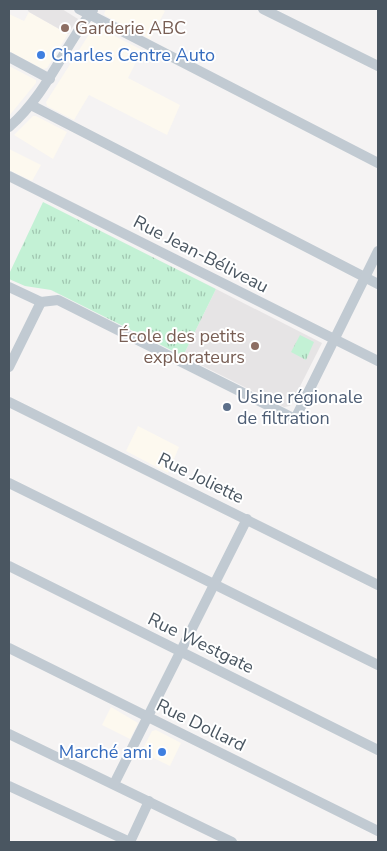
<svg xmlns="http://www.w3.org/2000/svg" width="387" height="851" viewBox="0 0 387 851" font-family="'Nunito Sans',sans-serif">
  <defs>
    <pattern id="park-tufts" width="24" height="20" patternUnits="userSpaceOnUse" patternTransform="scale(1.25)"><rect width="24" height="20" fill="#c3f1d5"/><path d="M3 7l-1-3M5 7V3M7 7l1-3M15 17l-1-3M17 17v-4M19 17l1-3" fill="none" stroke="#a0c6b0"/></pattern>
  </defs>
  <rect width="100%" height="100%" fill="#f5f3f3"/>
  <g fill="#fdf9ef">
    <polygon points="106,9 161,9 165,11 150,39 106,16 104,14"/>
    <polygon points="29,12 68,34 47,68 43,69 9,51 9,14 24,21"/>
    <polygon points="97,27 142,50 128,78 180,105 167,135 89,95 74,120 47,106 46,102 93,28"/>
    <polygon points="9,66 36,80 36,83 9,116"/>
    <polygon points="33,116 36,116 67,132 53,159 14,135"/>
    <polygon points="9,149 41,165 32,181 9,170"/>
    <polygon points="138,426 179,447 168,473 126,451"/>
    <polygon points="111,707 138,723 130,739 102,725"/>
    <polygon points="156,730 181,743 170,766 141,752 152,731"/>
  </g>
  <g fill="#e6e4e5">
    <polygon points="27,9 62,9 78,19 68,34 29,12"/>
    <polygon points="216,289 322,343 290,406 284,407 183,356"/>
  </g>
  <g fill="url(#park-tufts)">
    <polygon points="43,202 216,289 183,356 51,290 25,286 9,279 9,274"/>
    <polygon points="300,335 314,342 306,360 291,352"/>
  </g>
  <g fill="none" stroke-linecap="round" stroke-linejoin="round">
    <g stroke="#c1cad2" stroke-width="10">
      <polyline points="79,9 378,163"/>
      <polyline points="263,9 378,66"/>
      <polyline points="9,57 50,79"/>
      <polyline points="31,105 378,284"/>
      <path d="M9 127C47 94 63 48 93 10"/>
      <polyline points="9,176 378,361"/>
      <polyline points="9,287 41,302 58,300 295,419 378,251"/>
      <polyline points="9,367 41,302"/>
      <polyline points="9,402 378,585"/>
      <polyline points="9,483 378,665"/>
      <polyline points="9,566 378,750"/>
      <polyline points="9,648 378,831"/>
      <polyline points="9,734 232,842"/>
      <polyline points="114,784 247,519"/>
      <polyline points="9,786 130,842"/>
      <polyline points="130,842 149,801"/>
    </g>
  </g>
  <g fill="#8d6e63" stroke="#fff" stroke-width="2">
    <circle cx="65" cy="28" r="5"/>
    <circle cx="255" cy="346" r="5"/>
  </g>
  <g fill="#3f7fe0" stroke="#fff" stroke-width="2">
    <circle cx="41" cy="55" r="5"/>
    <circle cx="162" cy="752" r="5"/>
  </g>
  <circle fill="#5c6f8a" stroke="#fff" stroke-width="2" cx="227" cy="407" r="5"/>
  <g text-anchor="middle" dominant-baseline="central" stroke-width="4" stroke-linejoin="round" paint-order="stroke">
    <g font-size="18" fill="#785e54" stroke="#fff" text-anchor="start">
      <text x="75" y="28">Garderie ABC</text>
      <text x="245" y="336" text-anchor="end">École des petits<tspan x="245" dy="21">explorateurs</tspan></text>
    </g>
    <g font-size="18" fill="#366cbe" stroke="#fff" text-anchor="start">
      <text x="51" y="55">Charles Centre Auto</text>
      <text x="152" y="752" text-anchor="end">Marché ami</text>
    </g>
    <g font-size="18" fill="#4a5661" stroke="#fff">
      <text transform="translate(201 254) rotate(27)">Rue Jean-Béliveau</text>
      <text transform="translate(201 478) rotate(26)">Rue Joliette</text>
      <text transform="translate(201 643) rotate(26)">Rue Westgate</text>
      <text transform="translate(201 725) rotate(26)">Rue Dollard</text>
    </g>
    <g font-size="18" fill="#4e5e75" stroke="#fff" text-anchor="start">
      <text x="237" y="397">Usine régionale<tspan x="237" dy="21">de filtration</tspan></text>
    </g>
  </g>
  <rect width="387" height="851" fill="none" stroke="#4a5661" stroke-width="20"/>
</svg>
